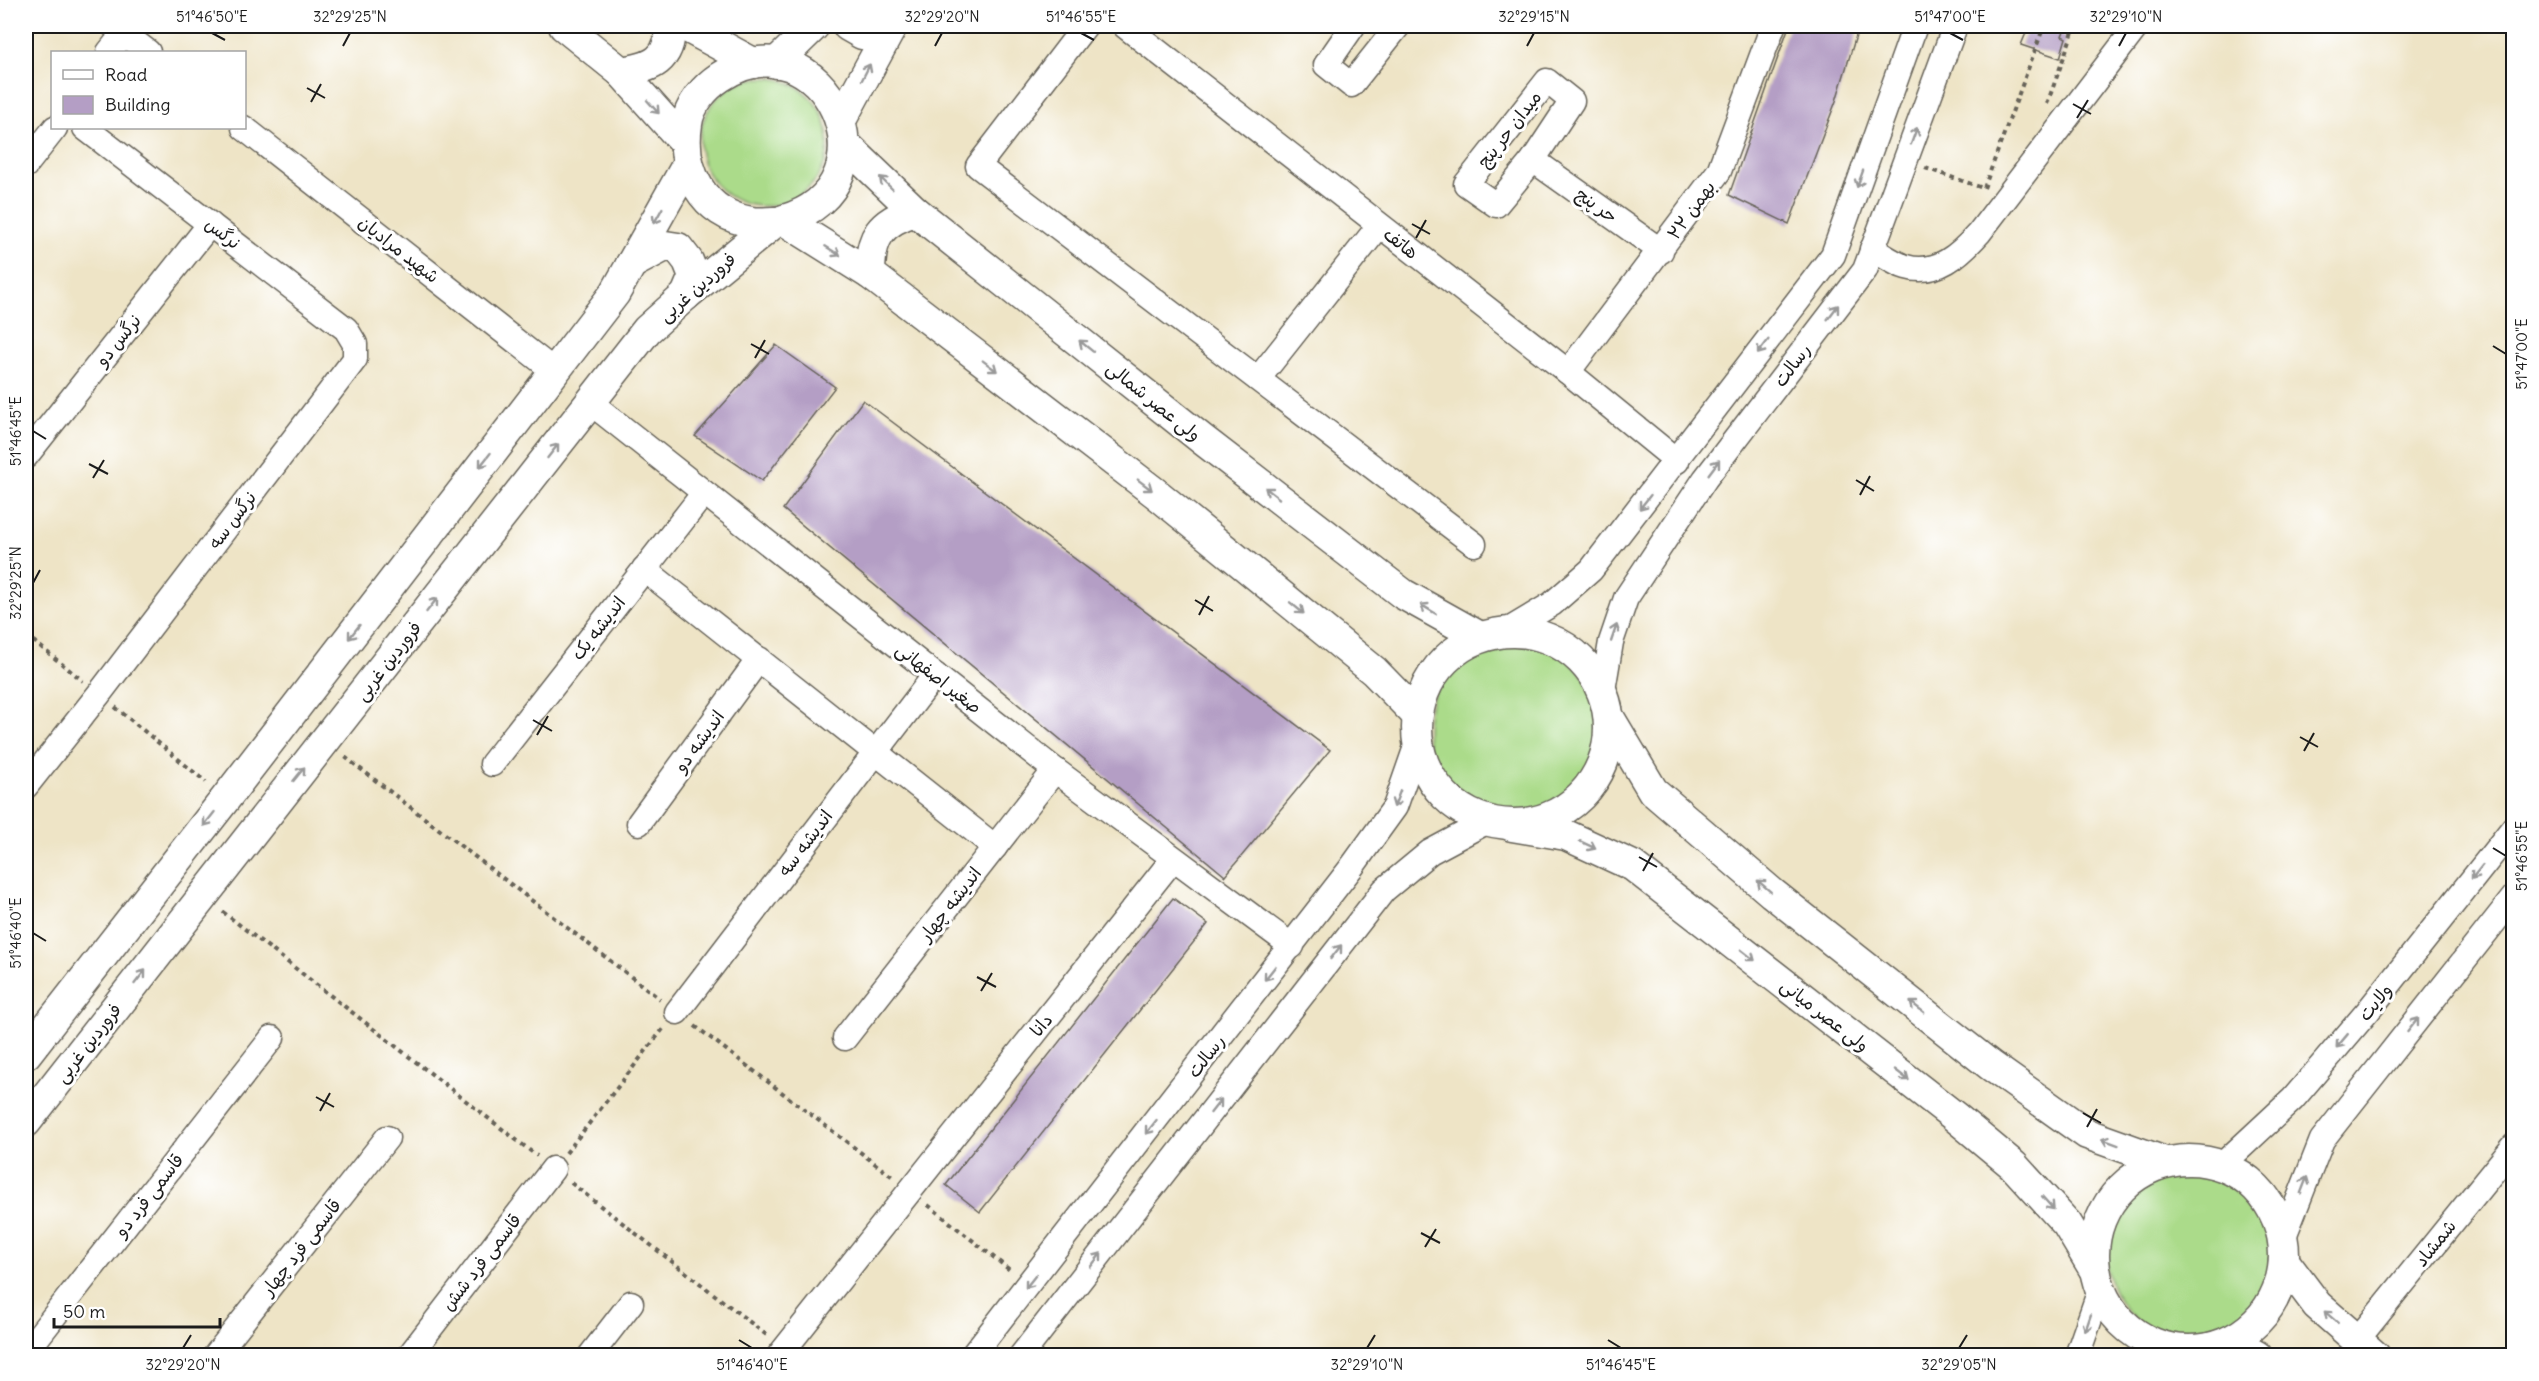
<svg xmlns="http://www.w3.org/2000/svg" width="2539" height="1381" viewBox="0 0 2539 1381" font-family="Delius,'Playpen Sans Arabic',sans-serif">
  <rect width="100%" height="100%" fill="#fff"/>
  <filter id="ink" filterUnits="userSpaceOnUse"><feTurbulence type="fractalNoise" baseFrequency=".0167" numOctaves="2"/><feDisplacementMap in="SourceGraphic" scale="12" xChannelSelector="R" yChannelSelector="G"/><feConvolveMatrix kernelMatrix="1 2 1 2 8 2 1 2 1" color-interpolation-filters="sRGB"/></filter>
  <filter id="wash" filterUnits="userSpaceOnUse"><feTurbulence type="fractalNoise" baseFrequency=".008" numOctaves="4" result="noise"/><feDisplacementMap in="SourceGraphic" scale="24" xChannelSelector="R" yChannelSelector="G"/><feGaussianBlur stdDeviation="1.35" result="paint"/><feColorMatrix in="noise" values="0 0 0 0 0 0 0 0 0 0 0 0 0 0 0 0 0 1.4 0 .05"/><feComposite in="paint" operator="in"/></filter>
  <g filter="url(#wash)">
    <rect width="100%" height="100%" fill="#eee4c6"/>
    <g fill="#abdb8a" stroke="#647c53" stroke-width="1.5">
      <circle cx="764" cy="142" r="64"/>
      <circle cx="1514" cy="729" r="87"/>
      <circle cx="2190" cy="1255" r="84"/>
    </g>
    <g id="blocks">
      <g fill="#b49ec5">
        <polygon points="1789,26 1859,26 1836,101 1789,224 1729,195"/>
        <polygon points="2029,26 2066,26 2062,36 2066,38 2060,58 2021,45"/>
        <polygon points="776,345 835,387 762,481 695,436"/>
        <polygon points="863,400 1330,750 1225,876 783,509"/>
        <polygon points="1173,898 1208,924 980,1212 946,1185"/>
      </g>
    </g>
  </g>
  <g filter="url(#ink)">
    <use href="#blocks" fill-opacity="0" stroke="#666258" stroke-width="1.5"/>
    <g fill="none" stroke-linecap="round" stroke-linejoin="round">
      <g stroke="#666258" stroke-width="27">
        <g id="minor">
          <polyline points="114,26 148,52"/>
          <polyline points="1085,26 978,166 1474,544"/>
          <polyline points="1125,26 1568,372 1677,461"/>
          <polyline points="1353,26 1326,65 1351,85 1398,26"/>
          <polyline points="109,52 124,33"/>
          <polygon points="1547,81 1572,101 1533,160 1496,205 1466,184"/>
          <polyline points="244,128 554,371"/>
          <polyline points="1533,160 1661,251"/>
          <polyline points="26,165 55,128"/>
          <path d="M1872 249C1883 255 1895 264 1906 267 1937 276 1960 254 1979 233L2137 26"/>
          <polyline points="1568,372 1719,171 1773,26"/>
          <polyline points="1258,379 1379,226"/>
          <polyline points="591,403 1055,770 1292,946"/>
          <polyline points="26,456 210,224"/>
          <polyline points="644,569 995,847"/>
          <polyline points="1507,631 1552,604 1591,570 1833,255 1915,26"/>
          <polyline points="1603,690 1611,642 1626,598 1705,479 1865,270 1955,26"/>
          <polyline points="492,764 704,493"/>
          <polyline points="26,786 99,694 355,359 355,344 346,329 85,128"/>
          <polyline points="639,823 759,659"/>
          <polyline points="677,1012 935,675"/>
          <polyline points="845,1038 1055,770"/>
          <polyline points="2222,1165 2293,1099 2368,1011 2514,827"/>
          <polyline points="2283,1239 2322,1140 2514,897"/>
          <polyline points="2357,1340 2514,1146"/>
          <polyline points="26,1352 272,1038"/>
          <polyline points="215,1356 387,1138"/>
          <polyline points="409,1356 553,1169"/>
          <polyline points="590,1356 631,1303"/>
          <polyline points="779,1356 1173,859"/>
          <polyline points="972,1356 1351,868 1395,807 1417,744"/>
          <polyline points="1021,1356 1384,890 1430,852 1486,822"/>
          <polyline points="2077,1356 2100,1290"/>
          <polyline points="2194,1356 2203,1349"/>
        </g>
      </g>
      <g stroke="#666258" stroke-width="33">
        <g id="major">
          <polyline points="564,26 621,72 684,142"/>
          <polyline points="685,26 753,63"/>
          <polyline points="848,26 862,34 885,36"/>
          <polyline points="776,63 814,26"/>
          <path d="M621 72C652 68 671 60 670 26"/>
          <polyline points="841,120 892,26"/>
          <polyline points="844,143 915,211 1203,440 1403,594 1480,637"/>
          <polyline points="784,220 870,274 1158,495 1374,671 1417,715"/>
          <path d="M775 222C768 222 759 223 752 222 703 215 680 170 687 124 689 105 705 87 720 77 823 9 904 185 784 220"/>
          <polyline points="631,264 665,246 678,248 688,261 694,276 686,295"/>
          <path d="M870 274C870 237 880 222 915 211"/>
          <circle cx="1513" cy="728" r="96"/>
          <polyline points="1610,719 1653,791 1772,893 1990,1065 2087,1134 2165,1162"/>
          <polyline points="1512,826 1566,835 1633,866 1954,1116 2013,1165 2067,1224 2094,1269"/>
          <polyline points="26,1054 226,798 615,293 687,165"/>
          <polyline points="26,1122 647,330 686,295 775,222"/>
          <circle cx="2189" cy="1255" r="95"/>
          <polyline points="2284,1261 2317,1305 2375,1356"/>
          <polyline points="2230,1341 2257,1356"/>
        </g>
      </g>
      <g stroke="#666258" stroke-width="4" stroke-dasharray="4.5 4.5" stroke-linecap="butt">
        <polyline points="2047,104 2075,26"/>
        <polyline points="1925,168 1983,188"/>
        <polyline points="1984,188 2044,26"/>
        <polyline points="26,635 83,681"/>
        <polyline points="115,707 206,782"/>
        <polyline points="345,757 660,999"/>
        <polyline points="223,912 537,1156"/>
        <polyline points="695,1026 894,1178"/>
        <polyline points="566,1153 663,1029"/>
        <polyline points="571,1183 769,1337"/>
        <polyline points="928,1205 1011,1271"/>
      </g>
      <use href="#minor" stroke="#fff" stroke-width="24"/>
      <use href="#major" stroke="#fff" stroke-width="30"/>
    </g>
    <defs><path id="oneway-shaft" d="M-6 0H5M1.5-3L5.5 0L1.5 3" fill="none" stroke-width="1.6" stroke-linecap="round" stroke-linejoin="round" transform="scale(1.5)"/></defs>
    <g stroke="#999">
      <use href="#oneway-shaft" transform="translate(866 72) rotate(-63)"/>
      <use href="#oneway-shaft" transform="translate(653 107) rotate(48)"/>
      <use href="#oneway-shaft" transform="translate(1914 136) rotate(-70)"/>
      <use href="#oneway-shaft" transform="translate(1860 179) rotate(110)"/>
      <use href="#oneway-shaft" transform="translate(886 183) rotate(-136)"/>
      <use href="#oneway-shaft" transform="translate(658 216) rotate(119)"/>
      <use href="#oneway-shaft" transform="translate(833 251) rotate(32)"/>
      <use href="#oneway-shaft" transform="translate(1833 312) rotate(-53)"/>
      <use href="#oneway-shaft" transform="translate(1086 346) rotate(-141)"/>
      <use href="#oneway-shaft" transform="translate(1763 347) rotate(127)"/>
      <use href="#oneway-shaft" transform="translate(990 366) rotate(37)"/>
      <use href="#oneway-shaft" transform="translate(553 451) rotate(-52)"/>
      <use href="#oneway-shaft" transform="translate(485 460) rotate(128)"/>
      <use href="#oneway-shaft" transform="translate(1714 467) rotate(-53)"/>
      <use href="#oneway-shaft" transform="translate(1145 485) rotate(37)"/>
      <use href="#oneway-shaft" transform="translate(1272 493) rotate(-142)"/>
      <use href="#oneway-shaft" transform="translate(1645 502) rotate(128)"/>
      <use href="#oneway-shaft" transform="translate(432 605) rotate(-52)"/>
      <use href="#oneway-shaft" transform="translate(1297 608) rotate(39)"/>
      <use href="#oneway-shaft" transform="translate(1428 609) rotate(-149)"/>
      <use href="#oneway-shaft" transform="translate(354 632) rotate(128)"/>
      <use href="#oneway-shaft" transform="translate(1614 633) rotate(-71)"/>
      <use href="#oneway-shaft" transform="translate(299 774) rotate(-51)"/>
      <use href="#oneway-shaft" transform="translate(1397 799) rotate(111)"/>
      <use href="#oneway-shaft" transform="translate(209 819) rotate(128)"/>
      <use href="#oneway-shaft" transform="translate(1588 845) rotate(25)"/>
      <use href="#oneway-shaft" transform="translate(2477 872) rotate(128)"/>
      <use href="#oneway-shaft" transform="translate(1764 886) rotate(-139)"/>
      <use href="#oneway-shaft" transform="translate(1336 952) rotate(-52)"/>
      <use href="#oneway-shaft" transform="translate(1748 955) rotate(38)"/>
      <use href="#oneway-shaft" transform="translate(1270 973) rotate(128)"/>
      <use href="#oneway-shaft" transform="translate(140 977) rotate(-52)"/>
      <use href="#oneway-shaft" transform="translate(1917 1007) rotate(-142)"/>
      <use href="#oneway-shaft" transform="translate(2413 1025) rotate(-52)"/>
      <use href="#oneway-shaft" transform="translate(2342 1041) rotate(130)"/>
      <use href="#oneway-shaft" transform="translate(1902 1075) rotate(38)"/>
      <use href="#oneway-shaft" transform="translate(1216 1106) rotate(-52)"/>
      <use href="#oneway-shaft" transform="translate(1151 1127) rotate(128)"/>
      <use href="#oneway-shaft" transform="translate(2110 1142) rotate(-160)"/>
      <use href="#oneway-shaft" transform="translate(2304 1185) rotate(-69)"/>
      <use href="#oneway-shaft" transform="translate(2048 1203) rotate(48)"/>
      <use href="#oneway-shaft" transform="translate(1096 1260) rotate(-52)"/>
      <use href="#oneway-shaft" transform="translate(1031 1281) rotate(128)"/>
      <use href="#oneway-shaft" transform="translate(2331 1317) rotate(-139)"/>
      <use href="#oneway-shaft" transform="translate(2088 1323) rotate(109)"/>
    </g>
  </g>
  <path fill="none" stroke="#1c1c1c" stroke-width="2" d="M212 33 225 40M1081 33 1094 40M1950 33 1963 40M343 46 350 33M935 46 942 33M1527 46 1534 33M2119 46 2126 33M307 88 325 98M311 102 321 84M2073 104 2091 114M2077 118 2088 100M1412 224 1430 234M1416 238 1426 220M751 344 769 354M2493 346 2506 354M755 358 765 340M33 431 46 439M89 464 108 474M93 478 104 460M1856 480 1874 491M1860 495 1870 476M33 583 40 570M1195 600 1213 611M1199 615 1209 596M533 720 552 731M537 735 548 716M2300 737 2318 747M2304 751 2314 733M2493 848 2506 856M1639 857 1657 867M1643 871 1653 853M33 933 46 941M977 977 996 987M981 991 992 973M316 1097 334 1107M320 1111 330 1093M2083 1113 2101 1123M2087 1127 2097 1109M1421 1233 1440 1243M1425 1247 1436 1229M739 1340 752 1348M1608 1340 1621 1348M183 1348 191 1335M1367 1348 1375 1335M1959 1348 1967 1335"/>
  <g text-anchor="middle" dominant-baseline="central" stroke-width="6" stroke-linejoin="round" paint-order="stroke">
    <g font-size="18" fill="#1c1c1c" stroke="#fff">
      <text transform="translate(1509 129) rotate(-52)">میدان حر پنج</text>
      <text transform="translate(1597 205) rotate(36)">حر پنج</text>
      <text transform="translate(1691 210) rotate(-54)">۲۲ بهمن</text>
      <text transform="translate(223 233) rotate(38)">نرگس</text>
      <text transform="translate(1401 243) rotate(38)">هاتف</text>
      <text transform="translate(399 249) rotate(38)">شهید مرادیان</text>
      <text transform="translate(697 287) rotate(-41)">فروردین غربی</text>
      <text transform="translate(118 340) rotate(-51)">نرگس دو</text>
      <text transform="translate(1792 365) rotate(-53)">رسالت</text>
      <text transform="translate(1154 401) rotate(39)">ولی عصر شمالی</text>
      <text transform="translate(232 520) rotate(-53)">نرگس سه</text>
      <text transform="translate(598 628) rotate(-52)">اندیشه یک</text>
      <text transform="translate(388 661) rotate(-52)">فروردین غربی</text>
      <text transform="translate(939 678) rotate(38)">صغیر اصفهانی</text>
      <text transform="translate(699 741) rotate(-54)">اندیشه دو</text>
      <text transform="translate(805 843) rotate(-53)">اندیشه سه</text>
      <text transform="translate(950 904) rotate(-52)">اندیشه چهار</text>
      <text transform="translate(2375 1002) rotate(-51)">ولایت</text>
      <text transform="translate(1825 1015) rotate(38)">ولی عصر میانی</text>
      <text transform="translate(1041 1025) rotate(-51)">دانا</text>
      <text transform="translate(88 1043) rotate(-52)">فروردین غربی</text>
      <text transform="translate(1206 1056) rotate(-52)">رسالت</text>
      <text transform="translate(149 1195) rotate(-52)">قاسمی فرد دو</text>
      <text transform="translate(2435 1243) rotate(-51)">شمشاد</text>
      <text transform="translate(301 1247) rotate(-52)">قاسمی فرد چهار</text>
      <text transform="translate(481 1262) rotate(-52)">قاسمی فرد شش</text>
    </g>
  </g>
  <rect width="2539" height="1381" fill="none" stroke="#fff" stroke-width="66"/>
  <rect x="51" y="51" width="195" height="78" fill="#ffffff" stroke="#a4a4a4" stroke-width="1.5"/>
  <rect x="63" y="70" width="30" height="9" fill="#ffffff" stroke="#a4a4a4" stroke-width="1.5"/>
  <text x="105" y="81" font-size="18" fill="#1c1c1c">Road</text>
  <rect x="63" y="96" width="30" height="18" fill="#b49ec5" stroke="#a4a4a4" stroke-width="1.5"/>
  <text x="105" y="111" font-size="18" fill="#1c1c1c">Building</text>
  <path d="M54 1318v9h166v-9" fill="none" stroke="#1c1c1c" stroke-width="3"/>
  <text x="63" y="1318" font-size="18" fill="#1c1c1c" stroke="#ffffff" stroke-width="4.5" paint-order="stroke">50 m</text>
  <rect x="33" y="33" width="2473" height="1315" fill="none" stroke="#1c1c1c" stroke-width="2"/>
  <g font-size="15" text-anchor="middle" fill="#1c1c1c">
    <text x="212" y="22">51°46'50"E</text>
    <text x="350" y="22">32°29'25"N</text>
    <text x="942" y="22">32°29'20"N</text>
    <text x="1081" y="22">51°46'55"E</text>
    <text x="1534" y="22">32°29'15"N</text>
    <text x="1950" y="22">51°47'00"E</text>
    <text x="2126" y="22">32°29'10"N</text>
    <text transform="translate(2522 354) rotate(-90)" y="5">51°47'00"E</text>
    <text transform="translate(16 431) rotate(-90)" y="5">51°46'45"E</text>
    <text transform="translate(16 583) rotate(-90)" y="5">32°29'25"N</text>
    <text transform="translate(2522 856) rotate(-90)" y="5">51°46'55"E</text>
    <text transform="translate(16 933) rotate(-90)" y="5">51°46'40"E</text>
    <text x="183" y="1370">32°29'20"N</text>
    <text x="752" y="1370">51°46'40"E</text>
    <text x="1367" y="1370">32°29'10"N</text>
    <text x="1621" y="1370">51°46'45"E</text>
    <text x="1959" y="1370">32°29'05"N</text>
  </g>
</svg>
